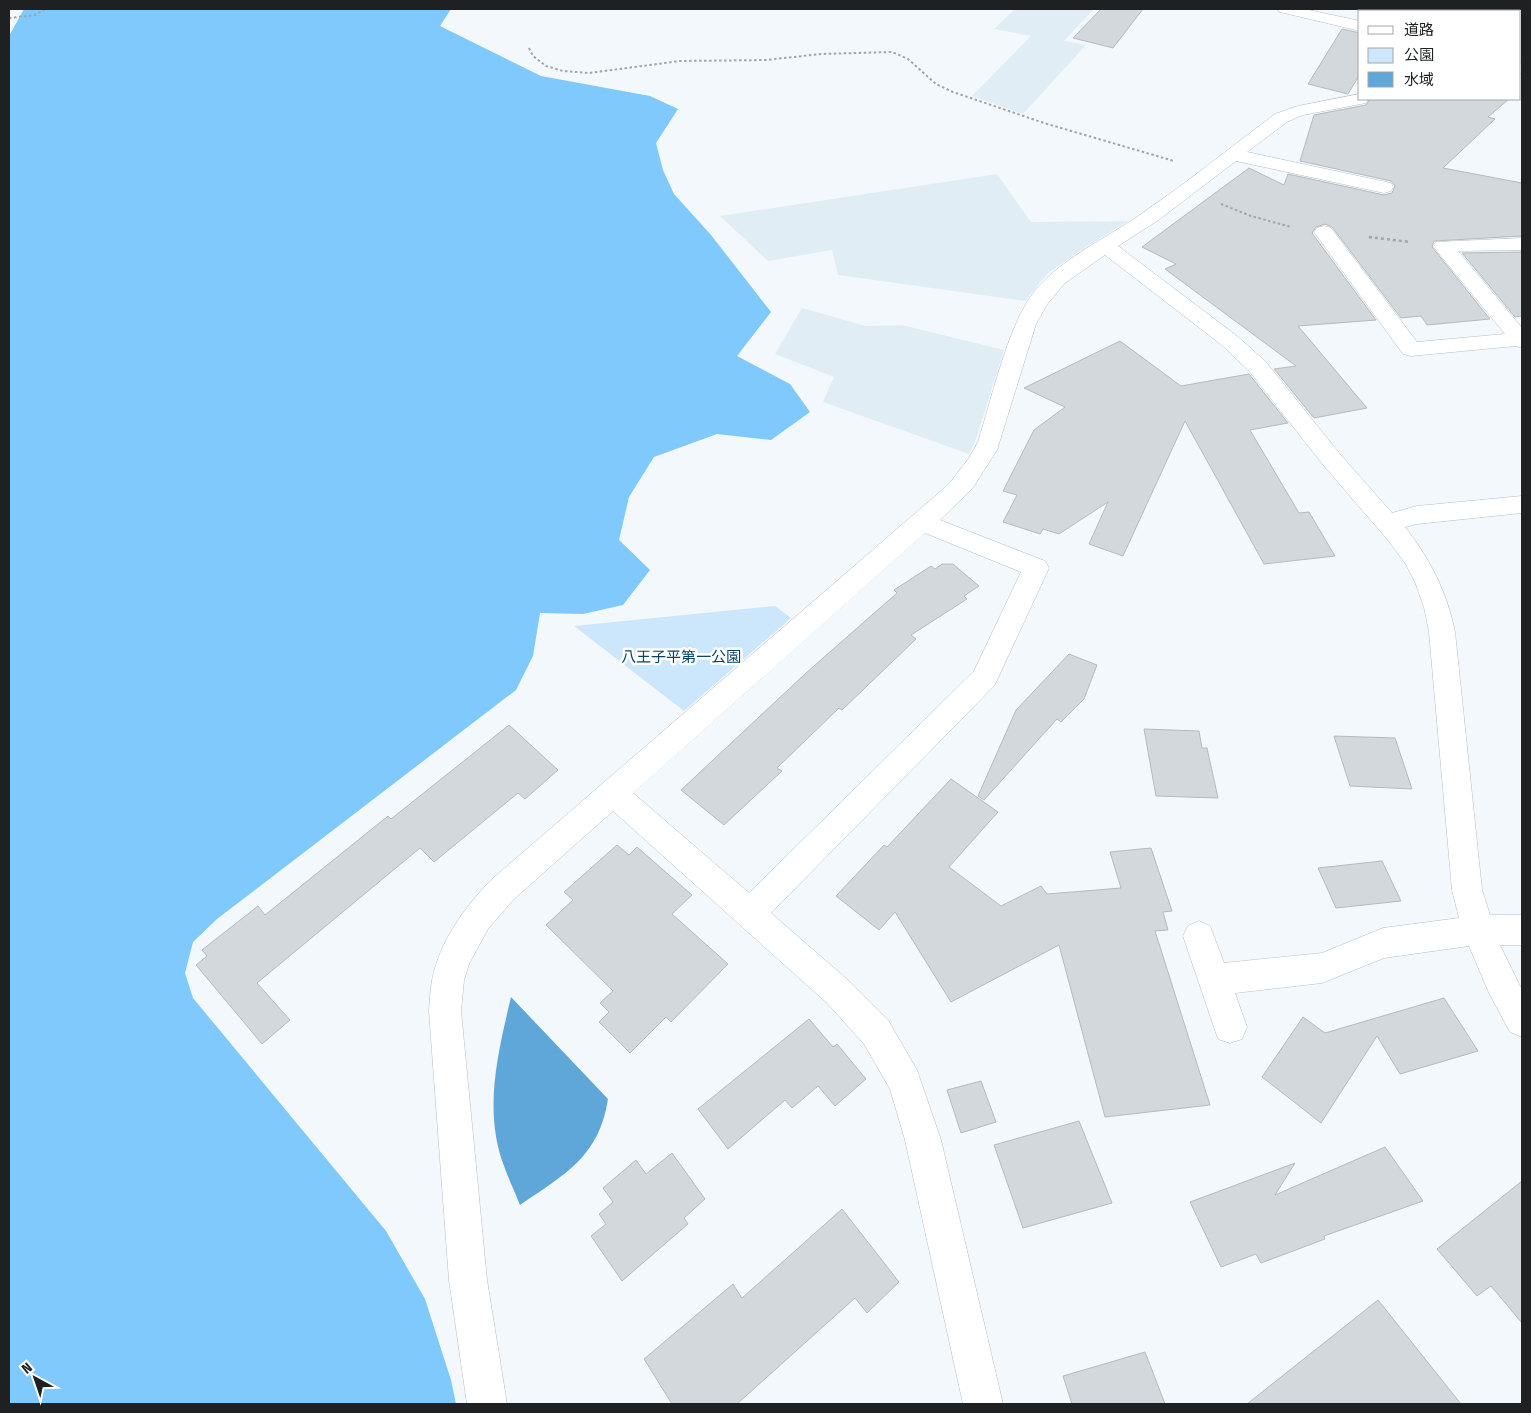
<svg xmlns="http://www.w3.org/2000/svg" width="1531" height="1413" viewBox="0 0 1531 1413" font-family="'Fira Sans Condensed','Noto Sans JP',sans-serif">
  <rect width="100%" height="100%" fill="#f3f8fc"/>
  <g fill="#e1edf5">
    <polygon points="1015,9 1094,9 1064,41 1086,45 1023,114 972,96 1031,36 994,29"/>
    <polygon points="997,174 1031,222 1128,221 1072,256 1047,274 1025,301 838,275 832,250 768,261 720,216"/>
    <polygon points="802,308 866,326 902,325 1004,350 976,439 969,454 823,402 834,377 775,354"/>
  </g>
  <polygon fill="#cce7fb" points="775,606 791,618 684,711 574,626"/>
  <polygon fill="#7fc9fc" points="24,9 451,9 440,26 541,76 650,96 678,109 656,143 663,170 674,194 711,235 771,312 737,356 790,384 810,412 771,440 717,434 654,457 629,497 619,540 650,570 623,605 583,614 540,613 533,656 516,690 217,919 193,942 185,973 193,998 386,1231 425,1299 451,1380 456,1404 9,1404 9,36"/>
  <path fill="#5fa7d9" d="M511 997 608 1099C599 1157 565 1174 520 1205 515 1192 509 1180 504 1166 483 1110 498 1053 511 997Z"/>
  <g fill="#d3d8dc" stroke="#b5babd">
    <polygon points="1101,9 1143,9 1113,48 1073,38"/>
    <polygon points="1342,29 1360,33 1360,74 1348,94 1308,84"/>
    <polygon points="1370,99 1509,99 1488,117 1495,119 1443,168 1522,183 1522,236 1434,241 1432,247 1490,319 1427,325 1421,316 1401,318 1332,227 1325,224 1316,227 1312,233 1376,320 1298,326 1367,408 1314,418 1274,369 1296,366 1165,269 1176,264 1142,247 1249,168 1284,185 1288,174 1384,195 1392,193 1395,186 1391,181 1300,161 1314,115 1366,105"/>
    <polygon points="1522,252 1522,316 1515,317 1462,253"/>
    <polygon points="1120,341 1181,386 1249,374 1288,423 1250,430 1299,513 1309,512 1335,556 1264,564 1185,421 1123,556 1089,544 1108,502 1059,534 1043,529 1040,534 1003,522 1017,495 1003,491 1034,430 1065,407 1024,388"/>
    <polygon points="942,564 953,564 979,586 964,596 967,599 911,635 916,639 842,710 839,708 777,768 782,771 724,825 681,790 806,673 897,593 894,590 931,566 935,569"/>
    <polygon points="1069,654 1097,665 1084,699 1061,722 1057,719 984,800 978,796 1016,710"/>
    <polygon points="509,725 558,770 525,799 518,793 434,862 420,848 257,983 290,1020 262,1044 196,965 207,956 202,950 258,906 265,915 388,816 391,819"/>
    <polygon points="1144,729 1199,731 1202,748 1207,748 1218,798 1156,796"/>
    <polygon points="1334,736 1395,738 1412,789 1350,786"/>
    <polygon points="951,779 998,812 949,867 1001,906 1041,886 1047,894 1121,888 1110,852 1151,848 1172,911 1163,912 1168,930 1155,931 1210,1105 1105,1117 1059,945 951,1002 895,912 879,930 836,896 884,845 887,847"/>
    <polygon points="617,845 629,855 637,847 692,895 672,914 728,964 671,1022 666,1017 630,1053 599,1022 609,1012 600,1003 613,991 546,925 573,900 564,892"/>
    <polygon points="1382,861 1401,901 1336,908 1318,868"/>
    <polygon points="1444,998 1478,1051 1400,1074 1377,1036 1321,1123 1262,1077 1303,1017 1325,1033"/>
    <polygon points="809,1019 833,1047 837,1044 866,1079 835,1106 818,1086 792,1108 785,1100 728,1149 698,1109"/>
    <polygon points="981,1081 996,1122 961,1133 947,1090"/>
    <polygon points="1079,1121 1112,1203 1023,1228 994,1145"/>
    <polygon points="1385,1147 1423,1201 1324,1236 1325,1239 1261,1263 1256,1254 1221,1267 1190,1202 1295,1163 1275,1195"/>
    <polygon points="672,1153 705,1199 684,1218 688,1224 622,1281 591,1236 606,1224 599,1214 613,1202 603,1188 636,1160 646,1174"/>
    <polygon points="1522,1181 1522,1323 1491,1286 1477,1296 1437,1249"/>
    <polygon points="842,1209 899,1282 867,1313 855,1298 737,1404 672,1404 644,1359 733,1284 742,1298"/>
    <polygon points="1378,1300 1461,1404 1247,1404"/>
    <polygon points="1145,1352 1165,1404 1072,1404 1063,1376"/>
  </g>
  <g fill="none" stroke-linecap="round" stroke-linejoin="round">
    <g stroke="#b8bdc0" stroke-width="1">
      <g id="street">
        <polygon points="1277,9 1304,9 1360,21 1360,31 1280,12"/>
        <polygon points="1520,63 1522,64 1522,74 1520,73"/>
        <path d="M1360 94V99H1368L1366 103 1303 115 1287 122 1247 152 1391 183 1393 187 1391 191 1384 193 1236 161 1157 221 1118 246 1237 336 1266 362 1340 454 1392 513 1417 506 1522 496V513L1417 524 1405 527C1430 559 1447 592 1455 632L1482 890 1490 915H1522V945H1500L1522 990V1037L1510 1032 1489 993 1469 946 1384 958 1322 983 1235 993 1247 1027 1242 1039 1230 1043 1218 1039 1183 936 1188 926 1199 921 1210 926 1224 963 1322 953 1383 928 1459 918 1452 890 1429 632 1424 607 1415 582 1405 563 1388 540 1324 466 1250 372 1223 346 1105 255 1065 283 1048 303 1036 324 997 450 972 489 940 520 1045 561 1049 568 998 678 994 686 771 913 849 981 888 1020 917 1070 941 1140 1003 1404H963L905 1140 890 1089 864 1044 827 1003 613 811 513 900 488 929 469 964 464 980 461 1011 487 1280 507 1404H467L449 1280 429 1011C430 1001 430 990 432 980 440 941 464 908 491 880L949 484 969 458 978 442C992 398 1005 337 1029 299 1054 261 1108 238 1144 212 1189 181 1231 147 1275 114L1298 106ZM925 533 1021 572 974 671 749 893 633 793Z"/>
        <polygon points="1324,226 1331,228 1417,342 1505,334 1436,250 1433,246 1436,242 1522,238 1522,250 1458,251 1522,328 1522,348 1516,346 1411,356 1403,354 1314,232 1317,228"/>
      </g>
    </g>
    <g stroke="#a1a5a8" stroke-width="2" stroke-dasharray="2.5 2.5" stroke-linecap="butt">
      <polyline points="9,18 35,15 46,9"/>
      <polyline points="529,48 533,56 546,66 563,71 589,73 680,61 766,60 821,54 892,52 908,59 936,84 953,92 1044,123 1174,161"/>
      <polyline points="1221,204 1251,216 1291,227"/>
      <polyline points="1369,237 1374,238"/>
    </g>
    <polyline stroke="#a1a5a8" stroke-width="2.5" stroke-dasharray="3 3" stroke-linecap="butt" points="1369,237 1410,242"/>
    <use href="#street" fill="#fff" fill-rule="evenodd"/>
  </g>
  <g text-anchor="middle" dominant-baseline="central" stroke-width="5" stroke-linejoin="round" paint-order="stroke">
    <g font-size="15" fill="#044162" stroke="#fff">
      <text x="681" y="657">八王子平第一公園</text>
    </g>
  </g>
  <rect width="1531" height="1413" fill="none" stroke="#1e2021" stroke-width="20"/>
  <rect x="1358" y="10" width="162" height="90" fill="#ffffff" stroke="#a5a6a6"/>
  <rect x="1368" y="26" width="25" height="8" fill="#ffffff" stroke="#a5a6a6"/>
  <text x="1404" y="35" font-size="15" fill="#1e2021">道路</text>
  <rect x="1368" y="48" width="25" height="15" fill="#cce7fb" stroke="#a5a6a6"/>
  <text x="1404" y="60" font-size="15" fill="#1e2021">公園</text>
  <rect x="1368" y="72" width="25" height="15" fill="#5fa7d9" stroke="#a5a6a6"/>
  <text x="1404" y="85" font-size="15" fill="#1e2021">水域</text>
  <g transform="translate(35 1378) rotate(320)" stroke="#ffffff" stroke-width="4" paint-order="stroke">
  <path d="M0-4L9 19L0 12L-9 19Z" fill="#1e2021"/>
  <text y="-8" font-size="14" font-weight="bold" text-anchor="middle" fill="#1e2021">N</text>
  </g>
</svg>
